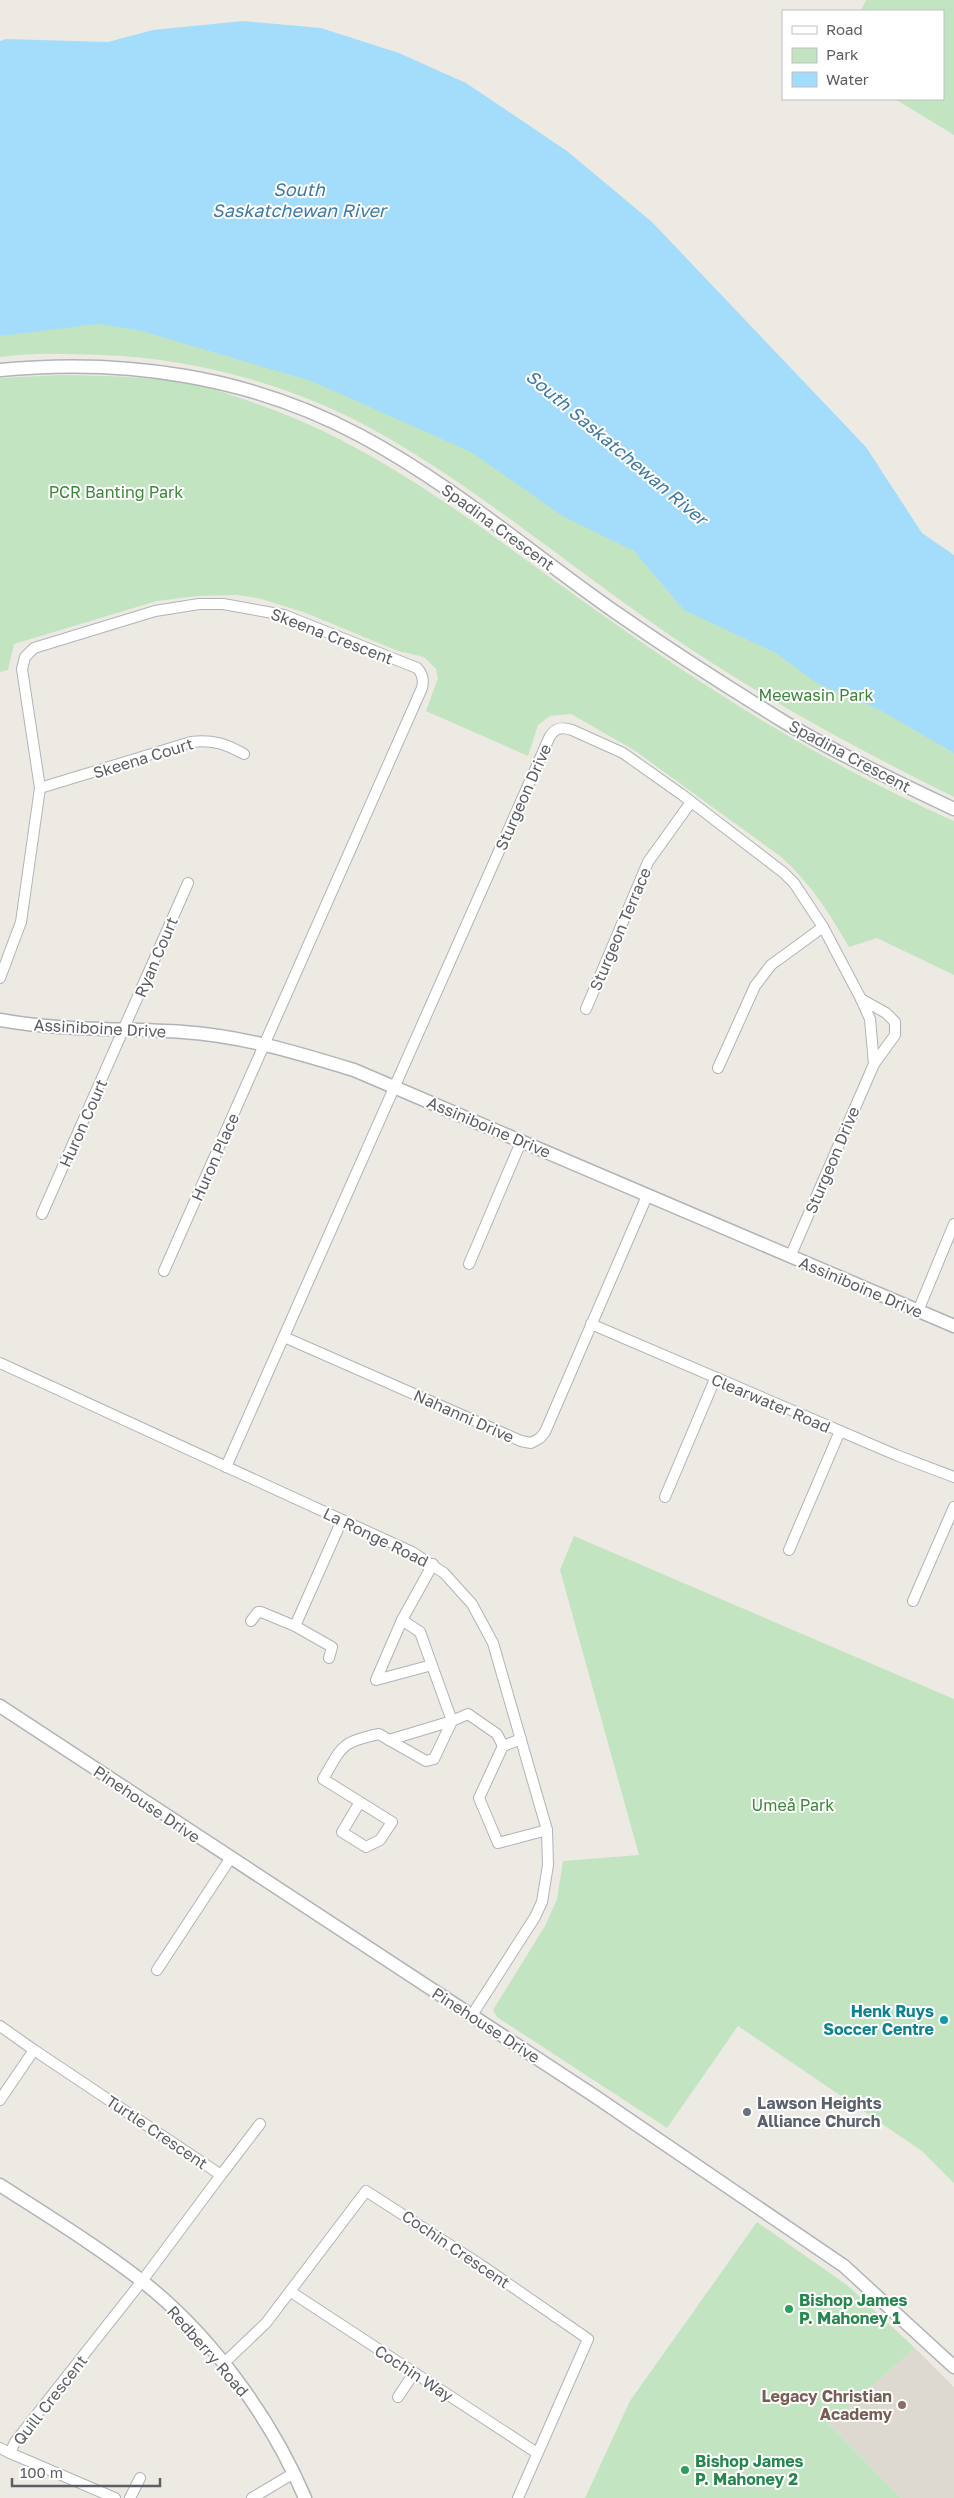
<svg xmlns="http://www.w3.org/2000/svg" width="954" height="2498" viewBox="0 0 954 2498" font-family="'Golos Text',sans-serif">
  <rect width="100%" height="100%" fill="#edeae3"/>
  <polygon fill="#ddd9d1" points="915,2348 954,2387 954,2498 901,2498 829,2424"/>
  <g fill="#c3e4c0">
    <polygon points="866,0 954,0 954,135 895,99 943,99 943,11 861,11"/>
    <path d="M106 314 208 341 449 432 614 535 712 616 954 749V797C865 753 778 706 695 652 591 584 497 502 390 439 304 388 202 359 102 355 69 354 34 352 0 357V325Z"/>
    <path d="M60 375C107 376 156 376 202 386 217 389 232 396 246 400 386 446 492 538 611 621 719 697 833 768 954 821V975L877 938 849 947C830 914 809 881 780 856L634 750 571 714 550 716 538 725 528 756 426 711 438 678 436 669 424 657 398 651 306 613 258 598 236 595 197 596 157 601 14 644 8 670 0 672V378Z"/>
    <polygon points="574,1536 954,1699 954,2183 922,2151 738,2026 667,2128 497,2017 493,2010 545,1926 557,1899 563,1861 639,1855 560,1570"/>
    <polygon points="757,2222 847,2285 915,2348 829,2424 901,2498 585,2498 630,2401"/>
  </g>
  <polygon fill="#a4ddfc" points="243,21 321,28 399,53 466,83 567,151 652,222 866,447 922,533 954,555 954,753 878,709 818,684 776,653 684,610 634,551 564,517 471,452 311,381 138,330 98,324 0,336 0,41 6,39 108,42 153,30"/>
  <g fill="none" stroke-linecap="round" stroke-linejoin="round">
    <g stroke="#b0b4b8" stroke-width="12">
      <g id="minor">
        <path d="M40 788 191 742C212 739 226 744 244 754"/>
        <path d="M0 978 21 922 40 788 22 669 25 657 34 648 155 611 199 604H223L284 615 417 668C423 674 424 680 422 688L164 1271"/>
        <polyline points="861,999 886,1013 895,1022 895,1035 874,1064"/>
        <polyline points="586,1009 648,862 691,802"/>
        <polyline points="718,1068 755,986 771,965 823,927"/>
        <polyline points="42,1214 188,883"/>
        <polyline points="469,1264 521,1142"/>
        <polyline points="918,1311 954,1224"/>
        <polyline points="591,1324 896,1455 954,1477"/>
        <polyline points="284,1337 521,1441 531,1443 540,1438 545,1432 647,1196"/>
        <polyline points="0,1363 412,1552 444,1573 472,1604 493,1643 547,1830 548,1865 542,1902 535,1917 472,2015"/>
        <path d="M226 1467 550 736C556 727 563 727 572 730L623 753 681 794 784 873 794 883 823 927 861 999 870 1019 874 1064 790 1257"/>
        <polyline points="665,1497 715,1379"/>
        <polyline points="789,1550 840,1431"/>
        <polyline points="913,1601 954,1507"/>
        <polyline points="402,1620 433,1564"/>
        <polyline points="251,1621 258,1612 261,1612 295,1626 332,1647 329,1658"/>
        <polyline points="295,1626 342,1520"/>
        <polyline points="432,1665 376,1680 402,1620 420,1632 452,1721 389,1740 426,1761 434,1759 452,1721 468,1714 497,1734 503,1746"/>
        <polyline points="521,1739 503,1746 479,1798 498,1843 547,1830"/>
        <path d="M360 1802 342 1832 366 1847 380 1840 392 1822 323 1779C342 1747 340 1742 379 1734L389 1740"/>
        <polyline points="157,1970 230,1859"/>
        <polyline points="0,2026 34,2050"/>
        <polyline points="0,2100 34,2050 221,2175 142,2281 15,2442 10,2453 115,2498"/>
        <polyline points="221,2175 260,2124"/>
        <polyline points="291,2292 537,2453"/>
        <polyline points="223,2364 266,2323 366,2191 481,2265 588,2339 518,2498"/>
        <polyline points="398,2397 414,2373"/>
        <polyline points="0,2448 10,2453"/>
        <polyline points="130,2498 140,2478"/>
        <polyline points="252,2498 294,2473"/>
      </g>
    </g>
    <g stroke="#b0b4b8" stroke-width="15">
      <g id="tertiary">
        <path d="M0 370C124 358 250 376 361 436 453 485 533 555 618 614 673 652 729 688 786 723 840 755 897 782 954 809"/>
        <path d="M0 1020C61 1031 121 1028 183 1032 243 1036 298 1053 354 1070L954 1326"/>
        <polyline points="0,1706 593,2095 844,2266 954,2367"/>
        <path d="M0 2185C48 2216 97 2246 142 2281 211 2335 271 2418 305 2498"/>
      </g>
    </g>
    <use href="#minor" stroke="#fff" stroke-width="10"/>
    <use href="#tertiary" stroke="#fff" stroke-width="12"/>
  </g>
  <circle fill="#0f9aa8" stroke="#fff" stroke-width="2" cx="944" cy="2020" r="5"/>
  <circle fill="#6b7280" stroke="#fff" stroke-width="2" cx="747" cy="2112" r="5"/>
  <g fill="#2e9e5b" stroke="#fff" stroke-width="2">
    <circle cx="789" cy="2309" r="5"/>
    <circle cx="685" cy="2470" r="5"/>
  </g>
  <circle fill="#8d6e63" stroke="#fff" stroke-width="2" cx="902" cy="2405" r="5"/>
  <g text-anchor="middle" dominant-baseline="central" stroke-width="4" stroke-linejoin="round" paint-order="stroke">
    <g font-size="16" fill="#3b8638" stroke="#fff">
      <text x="116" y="492">PCR Banting Park</text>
      <text x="816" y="695">Meewasin Park</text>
      <text x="793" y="1805">Umeå Park</text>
    </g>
    <g font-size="16" fill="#5b5f63" stroke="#fff">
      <text transform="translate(498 527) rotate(36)">Spadina Crescent</text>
      <text transform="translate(332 636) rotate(21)">Skeena Crescent</text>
      <text transform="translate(850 756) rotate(28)">Spadina Crescent</text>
      <text transform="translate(143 758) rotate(-17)">Skeena Court</text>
      <text transform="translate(523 797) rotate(-66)">Sturgeon Drive</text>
      <text transform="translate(620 929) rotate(-67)">Sturgeon Terrace</text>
      <text transform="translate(156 957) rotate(-67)">Ryan Court</text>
      <text transform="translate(100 1028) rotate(3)">Assiniboine Drive</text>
      <text transform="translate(83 1123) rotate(-66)">Huron Court</text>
      <text transform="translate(489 1127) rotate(23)">Assiniboine Drive</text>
      <text transform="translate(215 1157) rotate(-66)">Huron Place</text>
      <text transform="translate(832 1160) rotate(-67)">Sturgeon Drive</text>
      <text transform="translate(861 1287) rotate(23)">Assiniboine Drive</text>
      <text transform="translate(771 1403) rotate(23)">Clearwater Road</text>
      <text transform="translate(464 1416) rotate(24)">Nahanni Drive</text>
      <text transform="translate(376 1537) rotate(26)">La Ronge Road</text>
      <text transform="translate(147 1804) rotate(34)">Pinehouse Drive</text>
      <text transform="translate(486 2025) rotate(33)">Pinehouse Drive</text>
      <text transform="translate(157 2132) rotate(34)">Turtle Crescent</text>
      <text transform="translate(456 2249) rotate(34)">Cochin Crescent</text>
      <text transform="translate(208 2351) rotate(49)">Redberry Road</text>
      <text transform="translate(414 2373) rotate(33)">Cochin Way</text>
      <text transform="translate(50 2400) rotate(-52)">Quill Crescent</text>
    </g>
    <g font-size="16" font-weight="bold" fill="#0d838f" stroke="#fff" text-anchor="end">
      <text x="934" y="2011">Henk Ruys<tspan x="934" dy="18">Soccer Centre</tspan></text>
    </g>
    <g font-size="16" font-weight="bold" fill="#5b616d" stroke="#fff" text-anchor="start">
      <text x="757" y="2103">Lawson Heights<tspan x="757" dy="18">Alliance Church</tspan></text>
    </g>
    <g font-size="16" font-weight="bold" fill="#27864d" stroke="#fff" text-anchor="start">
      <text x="799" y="2300">Bishop James<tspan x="799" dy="18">P. Mahoney 1</tspan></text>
      <text x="695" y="2461">Bishop James<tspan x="695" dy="18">P. Mahoney 2</tspan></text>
    </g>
    <g font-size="16" font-weight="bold" fill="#785e54" stroke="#fff" text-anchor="end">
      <text x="892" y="2396">Legacy Christian<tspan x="892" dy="18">Academy</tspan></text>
    </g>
    <g font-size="18" font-style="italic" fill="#3f7aa5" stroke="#fff">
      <text x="299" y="189">South<tspan x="299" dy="21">Saskatchewan River</tspan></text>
      <text transform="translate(617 447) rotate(40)">South Saskatchewan River</text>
    </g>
  </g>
  <rect x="782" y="10" width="162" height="90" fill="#ffffff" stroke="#bdbfc1"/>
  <rect x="792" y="26" width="25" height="8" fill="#ffffff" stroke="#bdbfc1"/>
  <text x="826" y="35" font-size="15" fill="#5b5f63">Road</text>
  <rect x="792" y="48" width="25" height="15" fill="#c3e4c0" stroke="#bdbfc1"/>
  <text x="826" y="60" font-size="15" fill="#5b5f63">Park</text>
  <rect x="792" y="72" width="25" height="15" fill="#a4ddfc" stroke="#bdbfc1"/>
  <text x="826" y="85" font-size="15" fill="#5b5f63">Water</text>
  <path d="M12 2478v8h148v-8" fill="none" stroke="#5b5f63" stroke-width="2.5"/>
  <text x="20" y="2478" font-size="15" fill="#5b5f63" stroke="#ffffff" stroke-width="4" paint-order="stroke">100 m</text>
</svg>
